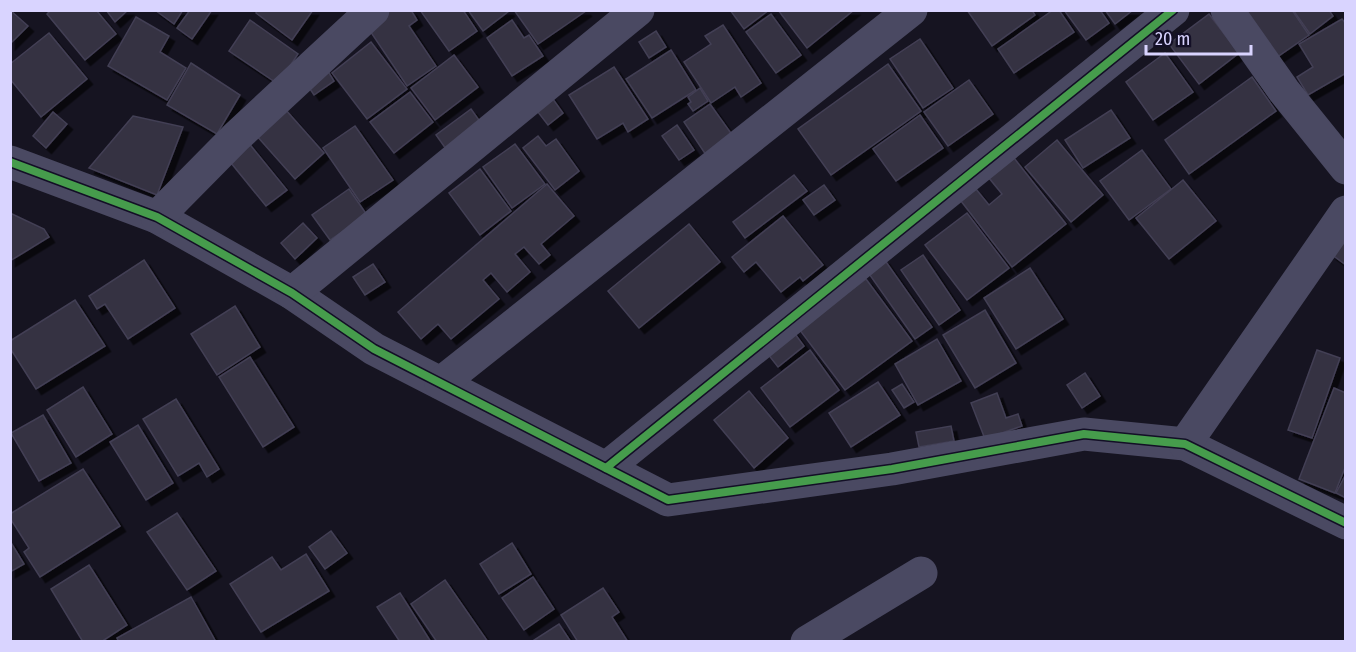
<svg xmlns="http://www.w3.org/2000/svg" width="1356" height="652" viewBox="0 0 1356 652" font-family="'Fira Sans Condensed',sans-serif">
  <defs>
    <filter id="shadow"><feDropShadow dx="5.5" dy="5.5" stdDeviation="0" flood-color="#0009"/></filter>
  </defs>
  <rect width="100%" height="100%" fill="#161421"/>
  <g fill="#343243" stroke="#433f54" stroke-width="1.5" filter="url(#shadow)">
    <polygon points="10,10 28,26 10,44"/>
    <polygon points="51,10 96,10 116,34 85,60 47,14"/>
    <polygon points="106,10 128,10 115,22"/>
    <polygon points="155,10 183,10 174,24"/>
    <polygon points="190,10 212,10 192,39 177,28"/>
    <polygon points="257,10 313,10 292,40 256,13"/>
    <polygon points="388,10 411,10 417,20 409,26 436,66 407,86 366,25"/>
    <polygon points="420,10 463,10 477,31 449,51"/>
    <polygon points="468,10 508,10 509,11 483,31"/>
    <polygon points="514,10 585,10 586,11 538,44"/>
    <polygon points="730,10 769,10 744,29"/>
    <polygon points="778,10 854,10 807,48"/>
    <polygon points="967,10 1032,10 1035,15 992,46"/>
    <polygon points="1053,10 1059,10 1074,32 1014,73 998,49"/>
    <polygon points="1064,10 1100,10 1109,23 1086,40"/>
    <polygon points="1105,10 1133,10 1115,24"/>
    <polygon points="1234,10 1292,10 1309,35 1270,62"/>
    <polygon points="1293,10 1329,10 1333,16 1310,34"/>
    <polygon points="771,14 801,55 776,73 746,32"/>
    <polygon points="1209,14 1239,53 1199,84 1169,44"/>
    <polygon points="136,17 169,36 160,52 186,68 167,100 108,66"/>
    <polygon points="1342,19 1346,24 1346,73 1308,95 1297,77 1313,67 1299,44"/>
    <polygon points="250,20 298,54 278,84 229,51"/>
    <polygon points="512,20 524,38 529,35 543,56 512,76 487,38"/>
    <polygon points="723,25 761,83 741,97 735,87 711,103 684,62 711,44 705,36"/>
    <polygon points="656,31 666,47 649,58 639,42"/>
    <polygon points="49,33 87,79 41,117 10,79 10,64"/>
    <polygon points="920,39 953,88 923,108 890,59"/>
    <polygon points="371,42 407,89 367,119 332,73"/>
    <polygon points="671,50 696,90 652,118 626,79"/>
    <polygon points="1165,53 1193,92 1153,120 1126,82"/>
    <polygon points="454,55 478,87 435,120 411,88"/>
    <polygon points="191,63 240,95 217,134 167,105"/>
    <polygon points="888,64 921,111 831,175 798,129"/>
    <polygon points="614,67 648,119 628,132 623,123 597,139 569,95"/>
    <polygon points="326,68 334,81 314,95 306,83"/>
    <polygon points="1252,77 1276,111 1189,174 1165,140"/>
    <polygon points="969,80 993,114 948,146 924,112"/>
    <polygon points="700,88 708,101 693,111 688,104 691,102 688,97"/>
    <polygon points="410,92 433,122 394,153 370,122"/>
    <polygon points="550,95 563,113 548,125 534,107"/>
    <polygon points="710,104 733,136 706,155 684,122"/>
    <polygon points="285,109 324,153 295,179 256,135"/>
    <polygon points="471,109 481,123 446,149 436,135"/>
    <polygon points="1111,110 1130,138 1083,168 1065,140"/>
    <polygon points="53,112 67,124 46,148 33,136"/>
    <polygon points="920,115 943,148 896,181 873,149"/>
    <polygon points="133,116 183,127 157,195 89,168"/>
    <polygon points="677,125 694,150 679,160 662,136"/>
    <polygon points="355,126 393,180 360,202 323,148"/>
    <polygon points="538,136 546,146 556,139 579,171 555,190 523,148"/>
    <polygon points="1057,140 1103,195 1071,222 1025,167"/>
    <polygon points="247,141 287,190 266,206 227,158"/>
    <polygon points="515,144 545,184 512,208 483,167"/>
    <polygon points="1142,150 1171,189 1129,220 1100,181"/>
    <polygon points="1014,158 1066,224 1012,267 961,201 976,189 989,205 1002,194 989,178"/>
    <polygon points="480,169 511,211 480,235 449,193"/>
    <polygon points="794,175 807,191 745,238 733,222"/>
    <polygon points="1183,180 1216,221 1169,259 1136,218"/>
    <polygon points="547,184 574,216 541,244 550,255 539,264 524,247 515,254 530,272 507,292 491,273 483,280 499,299 451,339 438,324 421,339 398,312"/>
    <polygon points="824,185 835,200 814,215 803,200"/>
    <polygon points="349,189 367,215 330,240 312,215"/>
    <polygon points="10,213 44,229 49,237 10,261"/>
    <polygon points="967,213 1009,268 967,300 925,245"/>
    <polygon points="783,216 823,265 803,281 800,277 781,292 756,262 744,272 732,257"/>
    <polygon points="303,223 317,238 295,259 281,243"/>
    <polygon points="689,224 720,262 639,328 608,291"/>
    <polygon points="1346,235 1346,265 1331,254"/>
    <polygon points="923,255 960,310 939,325 901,270"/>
    <polygon points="884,259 932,327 915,339 867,271"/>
    <polygon points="144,260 175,308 128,339 105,304 97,309 89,296"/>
    <polygon points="373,264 385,282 365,295 353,277"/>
    <polygon points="1030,268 1063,319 1016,349 984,298"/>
    <polygon points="866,279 912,341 845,390 799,329"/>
    <polygon points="75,300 105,346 36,389 10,348 10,341"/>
    <polygon points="235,306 260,347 217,375 191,334"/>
    <polygon points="985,310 1016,363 975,388 943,335"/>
    <polygon points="790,327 804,346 778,367 763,348"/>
    <polygon points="937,339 961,381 918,405 895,364"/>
    <polygon points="810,350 839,390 790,427 761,388"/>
    <polygon points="1317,350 1340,358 1312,438 1288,430"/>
    <polygon points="250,357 294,427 263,447 219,377"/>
    <polygon points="1085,373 1100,396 1082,408 1067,385"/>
    <polygon points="878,382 900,415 851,447 829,413"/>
    <polygon points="902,384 914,402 904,408 892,390"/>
    <polygon points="83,387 112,434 76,457 47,410"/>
    <polygon points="1334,388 1346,393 1346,465 1335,493 1299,479"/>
    <polygon points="749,391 788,438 754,468 714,420"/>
    <polygon points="997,393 1006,418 1018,414 1022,426 985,439 971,403"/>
    <polygon points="176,399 219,469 207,477 199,463 178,476 143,419"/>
    <polygon points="43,415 71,463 39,481 11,433"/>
    <polygon points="138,425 173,483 146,500 110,442"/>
    <polygon points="951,426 954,441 919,447 916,432"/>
    <polygon points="83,469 120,526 40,577 24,552 29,548 10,518 10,514"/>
    <polygon points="1346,474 1346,498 1336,493"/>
    <polygon points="177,513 216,571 187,590 147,532"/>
    <polygon points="331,531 347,553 325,569 309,547"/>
    <polygon points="10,541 24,564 10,572"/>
    <polygon points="512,543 531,574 499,594 480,564"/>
    <polygon points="306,554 329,591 261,632 230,584 272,557 281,570"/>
    <polygon points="89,565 127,625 101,642 83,642 51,589"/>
    <polygon points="533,577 554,609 524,630 502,598"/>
    <polygon points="445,580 488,642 437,642 411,604"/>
    <polygon points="603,588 619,612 612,617 628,642 578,642 561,615"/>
    <polygon points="400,593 431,642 400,642 377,607"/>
    <polygon points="191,597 216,642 119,642 117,638"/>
    <polygon points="559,624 571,642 531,642"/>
  </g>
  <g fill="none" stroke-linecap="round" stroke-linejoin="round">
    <g stroke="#4a4962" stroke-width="33">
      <polyline points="1227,10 1284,91 1346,168"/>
      <polyline points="10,162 157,217 292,293 374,349 668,500 892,469 1084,434 1185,444 1346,523"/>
      <polyline points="157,217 236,137 373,10"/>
      <polyline points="292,293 638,10"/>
      <polyline points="441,383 911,10"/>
      <polyline points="1185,444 1346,212"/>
      <polyline points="606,468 1173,10"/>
      <polyline points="807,642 921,573"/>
    </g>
    <g stroke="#130f26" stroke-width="11">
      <g id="cycleway">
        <polyline points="10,162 157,217 292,293 374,349 668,500 892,469 1084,434 1185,444 1346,523"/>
        <polyline points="606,468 1173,10"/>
      </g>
    </g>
    <use href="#cycleway" stroke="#469c4c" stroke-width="8"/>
  </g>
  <rect width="1356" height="652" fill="none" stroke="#d9d4ff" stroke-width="24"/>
  <path d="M1146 45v9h105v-9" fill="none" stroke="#d9d4ff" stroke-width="3"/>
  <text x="1155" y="45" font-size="18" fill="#d9d4ff" stroke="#130f26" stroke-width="4.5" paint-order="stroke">20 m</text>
</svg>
